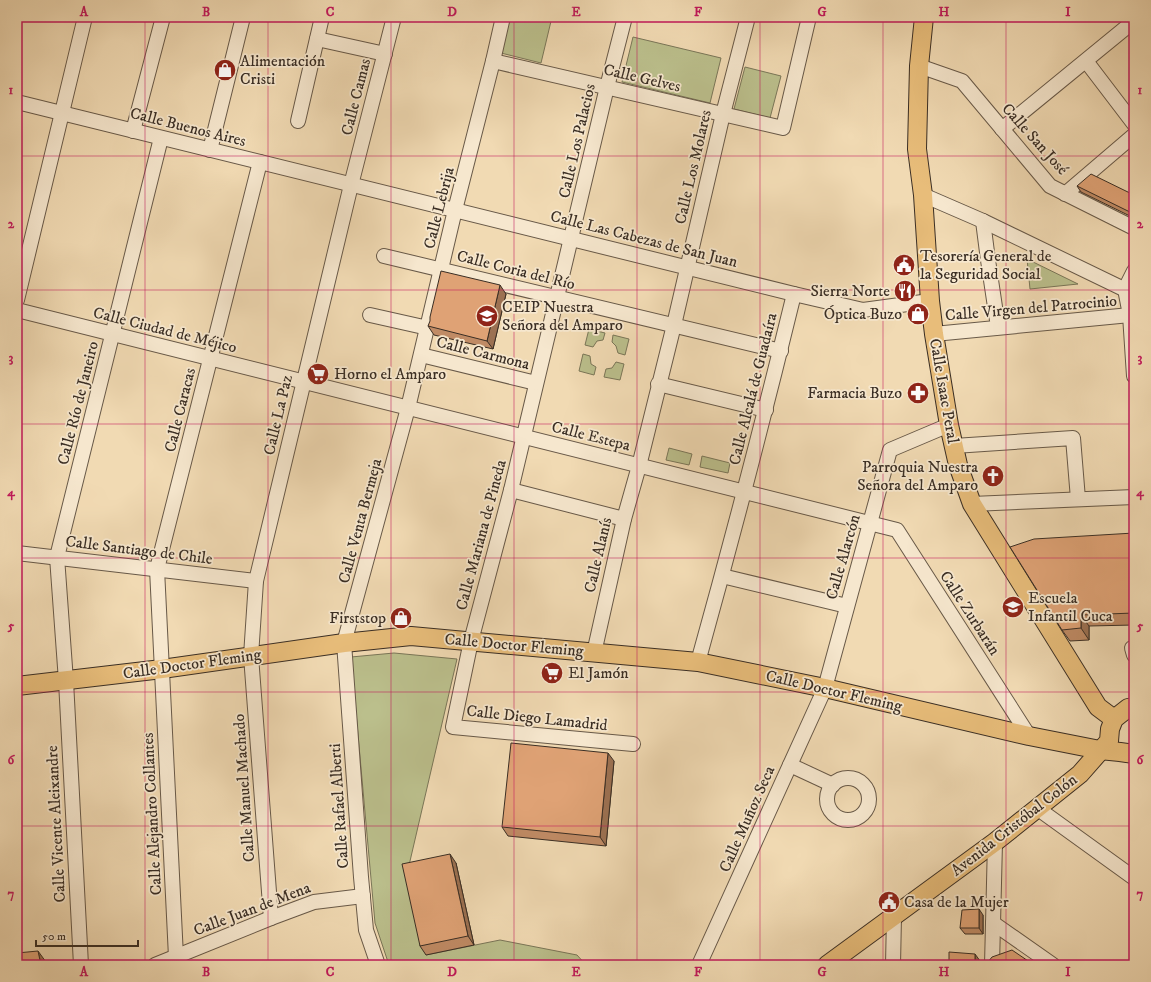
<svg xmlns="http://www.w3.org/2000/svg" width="1151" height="982" viewBox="0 0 1151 982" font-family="'IM FELL DW Pica',serif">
  <rect width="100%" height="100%" fill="#f1dab3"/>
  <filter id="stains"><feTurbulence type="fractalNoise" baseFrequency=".005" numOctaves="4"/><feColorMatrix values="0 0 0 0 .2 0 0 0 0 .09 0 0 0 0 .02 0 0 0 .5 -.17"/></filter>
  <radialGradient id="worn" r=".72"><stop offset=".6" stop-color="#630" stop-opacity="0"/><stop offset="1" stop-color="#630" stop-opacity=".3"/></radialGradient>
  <g fill="#bbbf8c" stroke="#7a7658">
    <polygon points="509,17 552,17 541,63 501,53"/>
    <polygon points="633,37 721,58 710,103 622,82"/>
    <polygon points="745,67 781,76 770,118 734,109"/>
    <polygon points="1027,259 1078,284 1030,289"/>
    <polygon points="589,329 605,333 603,340 597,341 593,347 585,345"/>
    <polygon points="613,335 629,339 625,355 618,353 616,346 612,342"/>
    <polygon points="583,354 590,356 591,364 596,367 594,375 579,371"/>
    <polygon points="616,362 624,364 620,380 604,377 606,369 612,368"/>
    <polygon points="669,448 692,454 689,465 666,460"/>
    <polygon points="702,456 730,463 728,473 700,467"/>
    <polygon points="394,653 457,659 407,874 426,955 500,940 577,955 586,965 389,965 375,923 351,657"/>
  </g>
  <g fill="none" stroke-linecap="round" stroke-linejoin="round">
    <g stroke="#685948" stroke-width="16">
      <g id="minor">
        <polyline points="625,17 607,87 511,490 471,641 453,727 633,744"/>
        <polyline points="317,39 385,54"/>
        <polyline points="493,61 783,128 809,17"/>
        <polyline points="1086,61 1134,124"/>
        <polyline points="919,66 962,81 1050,186 1134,228"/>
        <polyline points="17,102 794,294 863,310 930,301"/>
        <polyline points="298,121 322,17"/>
        <polyline points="1002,129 1134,21"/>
        <polyline points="133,131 163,17"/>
        <polyline points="210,150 243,17"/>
        <polyline points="1065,194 1134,135"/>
        <polyline points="923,195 983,221 1134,294"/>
        <polyline points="983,221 988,260 998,327"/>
        <polyline points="384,256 781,351"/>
        <polyline points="1134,271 1125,289 1130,315 1134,376"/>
        <polyline points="17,300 85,17"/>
        <polyline points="17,310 897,530 1029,736"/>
        <polyline points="370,315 428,328"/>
        <polyline points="934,334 1130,315"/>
        <polyline points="421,355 536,383"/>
        <polyline points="658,384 766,410"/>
        <polyline points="954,446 1073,438 1078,499"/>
        <polyline points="511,490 624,519"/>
        <polyline points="972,504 1134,497"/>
        <polyline points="17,553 256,581"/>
        <polyline points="722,576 847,606"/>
        <polyline points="1132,648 1134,655"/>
        <polyline points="594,653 624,519 639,466 674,325 723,114 748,17"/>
        <path d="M698 662C732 540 764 417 794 294"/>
        <polyline points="790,765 833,785"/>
        <circle cx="848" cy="799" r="21"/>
        <polyline points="1037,808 1134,878"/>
        <polyline points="271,918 251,656 256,581 351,185 394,17"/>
        <polyline points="993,923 1053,965"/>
        <polyline points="176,957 157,569 260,162"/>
        <polyline points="81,965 66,681 57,557 161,138"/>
        <polyline points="155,965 271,918 314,902 363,896"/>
        <polyline points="378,965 366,930 361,877 344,643 408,408 455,210 493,61 503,17"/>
        <polyline points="699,965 825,688 890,450 949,425"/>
        <polyline points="893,965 894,916"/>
        <polyline points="992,965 995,842"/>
      </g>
    </g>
    <g stroke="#3a2e24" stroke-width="20">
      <g id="major">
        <polyline points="924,17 919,66 917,149 923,195 930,301 934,334 949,425 958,465 972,504 1098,707 1114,719"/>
        <polyline points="17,686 162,669 344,643 411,636 698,662 825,688 1029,736 1100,750 1120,752 1134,754"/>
        <polyline points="827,965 995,842 1080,774 1109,741 1110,729 1114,719 1128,708 1134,707"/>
      </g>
    </g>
    <use href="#minor" stroke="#f6e7ce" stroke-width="14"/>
    <use href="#major" stroke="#e8bd7a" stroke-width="18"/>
  </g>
  <g fill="#c08b65" stroke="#3a2e24">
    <polygon points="1077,186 1134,195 1134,218 1081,192"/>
    <polygon points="506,294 493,349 434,335 428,326"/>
    <polygon points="1134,533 1134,625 1089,626 1089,640 1070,641 1062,630"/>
    <polygon points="614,761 606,846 508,836 502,827"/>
    <polygon points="456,863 474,945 426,955 420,946"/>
    <polygon points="983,915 983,934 965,934 960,928"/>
  </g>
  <g fill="#9c7152" stroke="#3a2e24">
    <polygon points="500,285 506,294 493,349 487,341"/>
    <polygon points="1081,615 1089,626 1089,640 1081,628"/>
    <polygon points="608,753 614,761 606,846 600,837"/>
    <polygon points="450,854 456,863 474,945 468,936"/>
    <polygon points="979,909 983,915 983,934 979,928"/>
    <polygon points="38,951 46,962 47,965 41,965"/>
    <polygon points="975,954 983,965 975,964"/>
  </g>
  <g fill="#dfa275" stroke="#3a2e24">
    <polygon points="1091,174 1134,195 1134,214 1077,186"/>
    <polygon points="441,271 500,285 487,341 428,326 430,321 430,317"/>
    <polygon points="1134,533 1134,613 1081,615 1081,628 1062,630 1010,547 1034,539"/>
    <polygon points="511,743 608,753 600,837 502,827"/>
    <polygon points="450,854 468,936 420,946 402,864"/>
    <polygon points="979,909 979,928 960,928 962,910"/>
    <polygon points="1012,950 1034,965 949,965 949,952 975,954 975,964 981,962 988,962 992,957"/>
    <polygon points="38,951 41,965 17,965 17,953"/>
  </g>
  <path fill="none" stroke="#c2185b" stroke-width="1" stroke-opacity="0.55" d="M145 17V965M268 17V965M391 17V965M514 17V965M637 17V965M760 17V965M883 17V965M1006 17V965M17 156H1134M17 290H1134M17 424H1134M17 558H1134M17 692H1134M17 826H1134"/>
  <defs>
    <g id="shop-disc" transform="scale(1.15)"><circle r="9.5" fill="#8f2418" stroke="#f6e7ce"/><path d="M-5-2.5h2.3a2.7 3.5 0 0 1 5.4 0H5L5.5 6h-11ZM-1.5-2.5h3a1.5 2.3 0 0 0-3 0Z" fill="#fff"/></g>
    <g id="civic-disc" transform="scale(1.15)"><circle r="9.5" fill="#8f2418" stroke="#f6e7ce"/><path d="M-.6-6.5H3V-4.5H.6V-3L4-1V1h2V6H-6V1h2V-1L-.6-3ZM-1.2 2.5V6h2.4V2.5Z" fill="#fff"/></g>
    <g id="restaurant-disc" transform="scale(1.15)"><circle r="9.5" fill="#8f2418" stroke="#f6e7ce"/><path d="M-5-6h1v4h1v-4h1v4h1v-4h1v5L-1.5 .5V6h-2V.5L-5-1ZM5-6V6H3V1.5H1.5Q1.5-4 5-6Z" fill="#fff"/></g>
    <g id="school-disc" transform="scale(1.15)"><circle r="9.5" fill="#8f2418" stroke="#f6e7ce"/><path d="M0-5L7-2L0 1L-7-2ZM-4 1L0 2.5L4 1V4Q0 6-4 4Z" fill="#fff"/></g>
    <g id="supermarket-disc" transform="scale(1.15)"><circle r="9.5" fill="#8f2418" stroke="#f6e7ce"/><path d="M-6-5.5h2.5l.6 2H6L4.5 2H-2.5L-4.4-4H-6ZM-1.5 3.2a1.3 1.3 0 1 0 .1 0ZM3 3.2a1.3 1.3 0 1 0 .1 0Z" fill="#fff"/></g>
    <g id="pharmacy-disc" transform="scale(1.15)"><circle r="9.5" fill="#8f2418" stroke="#f6e7ce"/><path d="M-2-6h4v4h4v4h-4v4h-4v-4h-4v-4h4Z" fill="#fff"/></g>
    <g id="church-disc" transform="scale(1.15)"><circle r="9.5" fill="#8f2418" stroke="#f6e7ce"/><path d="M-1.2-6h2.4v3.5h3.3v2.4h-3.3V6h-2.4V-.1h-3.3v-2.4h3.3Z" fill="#fff"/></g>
  </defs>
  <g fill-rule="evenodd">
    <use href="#shop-disc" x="225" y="70"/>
    <use href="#civic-disc" x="904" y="265"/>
    <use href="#restaurant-disc" x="905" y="291"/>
    <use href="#shop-disc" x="918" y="314"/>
    <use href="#school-disc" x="487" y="316"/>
    <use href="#supermarket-disc" x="318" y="374"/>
    <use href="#pharmacy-disc" x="918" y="393"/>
    <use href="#church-disc" x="993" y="476"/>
    <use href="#school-disc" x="1013" y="607"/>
    <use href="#shop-disc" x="401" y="618"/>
    <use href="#supermarket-disc" x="552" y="673"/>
    <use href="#civic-disc" x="889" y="902"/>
  </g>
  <g text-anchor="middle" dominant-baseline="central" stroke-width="3.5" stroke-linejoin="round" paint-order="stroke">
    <g font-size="16" fill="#3a2e24" stroke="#f6e7ce" text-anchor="start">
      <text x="240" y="61">Alimentación<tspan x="240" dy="18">Cristi</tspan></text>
      <text x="920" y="256">Tesorería General de<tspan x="920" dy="18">la Seguridad Social</tspan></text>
      <text x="890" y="291" text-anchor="end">Sierra Norte</text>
      <text x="502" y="307">CEIP Nuestra<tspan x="502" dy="18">Señora del Amparo</tspan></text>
      <text x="902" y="314" text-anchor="end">Óptica Buzo</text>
      <text x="334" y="374">Horno el Amparo</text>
      <text x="902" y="393" text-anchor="end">Farmacia Buzo</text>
      <text x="978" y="467" text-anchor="end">Parroquia Nuestra<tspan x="978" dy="18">Señora del Amparo</tspan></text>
      <text x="1028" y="598">Escuela<tspan x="1028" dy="18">Infantil Cuca</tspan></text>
      <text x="386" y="618" text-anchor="end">Firststop</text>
      <text x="568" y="673">El Jamón</text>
      <text x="904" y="902">Casa de la Mujer</text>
    </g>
    <g font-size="16" fill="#3a2e24" stroke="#f6e7ce">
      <text transform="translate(642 78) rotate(13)">Calle Gelves</text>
      <text transform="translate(356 97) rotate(-76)">Calle Camas</text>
      <text transform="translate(188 127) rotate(14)">Calle Buenos Aires</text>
      <text transform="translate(1035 139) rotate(48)">Calle San José</text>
      <text transform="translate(577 141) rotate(-77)">Calle Los Palacios</text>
      <text transform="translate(693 167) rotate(-77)">Calle Los Molares</text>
      <text transform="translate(439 208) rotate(-76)">Calle Lebrija</text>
      <text transform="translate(644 239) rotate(14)">Calle Las Cabezas de San Juan</text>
      <text transform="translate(516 270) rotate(14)">Calle Coria del Río</text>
      <text transform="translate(1031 308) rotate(-5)">Calle Virgen del Patrocinio</text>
      <text transform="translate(165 330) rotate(14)">Calle Ciudad de Méjico</text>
      <text transform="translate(483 353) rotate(14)">Calle Carmona</text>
      <text transform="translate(753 389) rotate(-76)">Calle Alcalá de Guadaíra</text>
      <text transform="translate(944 391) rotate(80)">Calle Isaac Peral</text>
      <text transform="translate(78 403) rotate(-76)">Calle Río de Janeiro</text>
      <text transform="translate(180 410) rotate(-76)">Calle Caracas</text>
      <text transform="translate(278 415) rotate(-77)">Calle La Paz</text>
      <text transform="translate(591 436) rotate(14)">Calle Estepa</text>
      <text transform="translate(360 521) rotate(-75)">Calle Venta Bermeja</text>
      <text transform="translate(481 535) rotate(-75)">Calle Mariana de Pineda</text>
      <text transform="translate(139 550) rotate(7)">Calle Santiago de Chile</text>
      <text transform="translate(598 555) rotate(-77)">Calle Alanís</text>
      <text transform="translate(843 557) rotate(-74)">Calle Alarcón</text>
      <text transform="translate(970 613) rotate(57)">Calle Zurbarán</text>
      <text transform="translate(514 645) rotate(5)">Calle Doctor Fleming</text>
      <text transform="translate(192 664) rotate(-8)">Calle Doctor Fleming</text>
      <text transform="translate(834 691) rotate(13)">Calle Doctor Fleming</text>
      <text transform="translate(537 718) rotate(6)">Calle Diego Lamadrid</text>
      <text transform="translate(244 788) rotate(-94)">Calle Manuel Machado</text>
      <text transform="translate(339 806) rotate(-94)">Calle Rafael Alberti</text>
      <text transform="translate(152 814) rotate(-93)">Calle Alejandro Collantes</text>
      <text transform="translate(747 819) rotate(-66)">Calle Muñoz Seca</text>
      <text transform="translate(56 824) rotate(-93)">Calle Vicente Aleixandre</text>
      <text transform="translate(1014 825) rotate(-38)">Avenida Cristóbal Colón</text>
      <text transform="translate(252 909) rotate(-21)">Calle Juan de Mena</text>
    </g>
  </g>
  <rect width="1151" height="982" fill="none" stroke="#f1dab3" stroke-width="44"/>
  <path d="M36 940v6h102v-6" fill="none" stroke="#3a2e24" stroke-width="2"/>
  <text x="42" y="940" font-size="12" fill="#3a2e24" stroke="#f6e7ce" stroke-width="3" paint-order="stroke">50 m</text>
  <rect x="22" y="22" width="1107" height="938" fill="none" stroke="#c2185b" stroke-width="1.5"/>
  <g font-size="13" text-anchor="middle" font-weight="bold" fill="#c2185b">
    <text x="84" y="16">A</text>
    <text x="206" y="16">B</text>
    <text x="330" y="16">C</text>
    <text x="452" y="16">D</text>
    <text x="576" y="16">E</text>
    <text x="698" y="16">F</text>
    <text x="822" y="16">G</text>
    <text x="944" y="16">H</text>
    <text x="1068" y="16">I</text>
    <text x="11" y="94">1</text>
    <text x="1140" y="94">1</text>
    <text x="11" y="228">2</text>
    <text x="1140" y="228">2</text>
    <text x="11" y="362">3</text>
    <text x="1140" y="362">3</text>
    <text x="11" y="496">4</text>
    <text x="1140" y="496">4</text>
    <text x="11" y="630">5</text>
    <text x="1140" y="630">5</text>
    <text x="11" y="764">6</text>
    <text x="1140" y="764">6</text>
    <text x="11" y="898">7</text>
    <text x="1140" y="898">7</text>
    <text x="84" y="976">A</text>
    <text x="206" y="976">B</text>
    <text x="330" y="976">C</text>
    <text x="452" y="976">D</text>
    <text x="576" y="976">E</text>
    <text x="698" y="976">F</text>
    <text x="822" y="976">G</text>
    <text x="944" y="976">H</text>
    <text x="1068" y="976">I</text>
  </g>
  <rect width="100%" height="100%" filter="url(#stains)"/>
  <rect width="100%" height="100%" fill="url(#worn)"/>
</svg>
